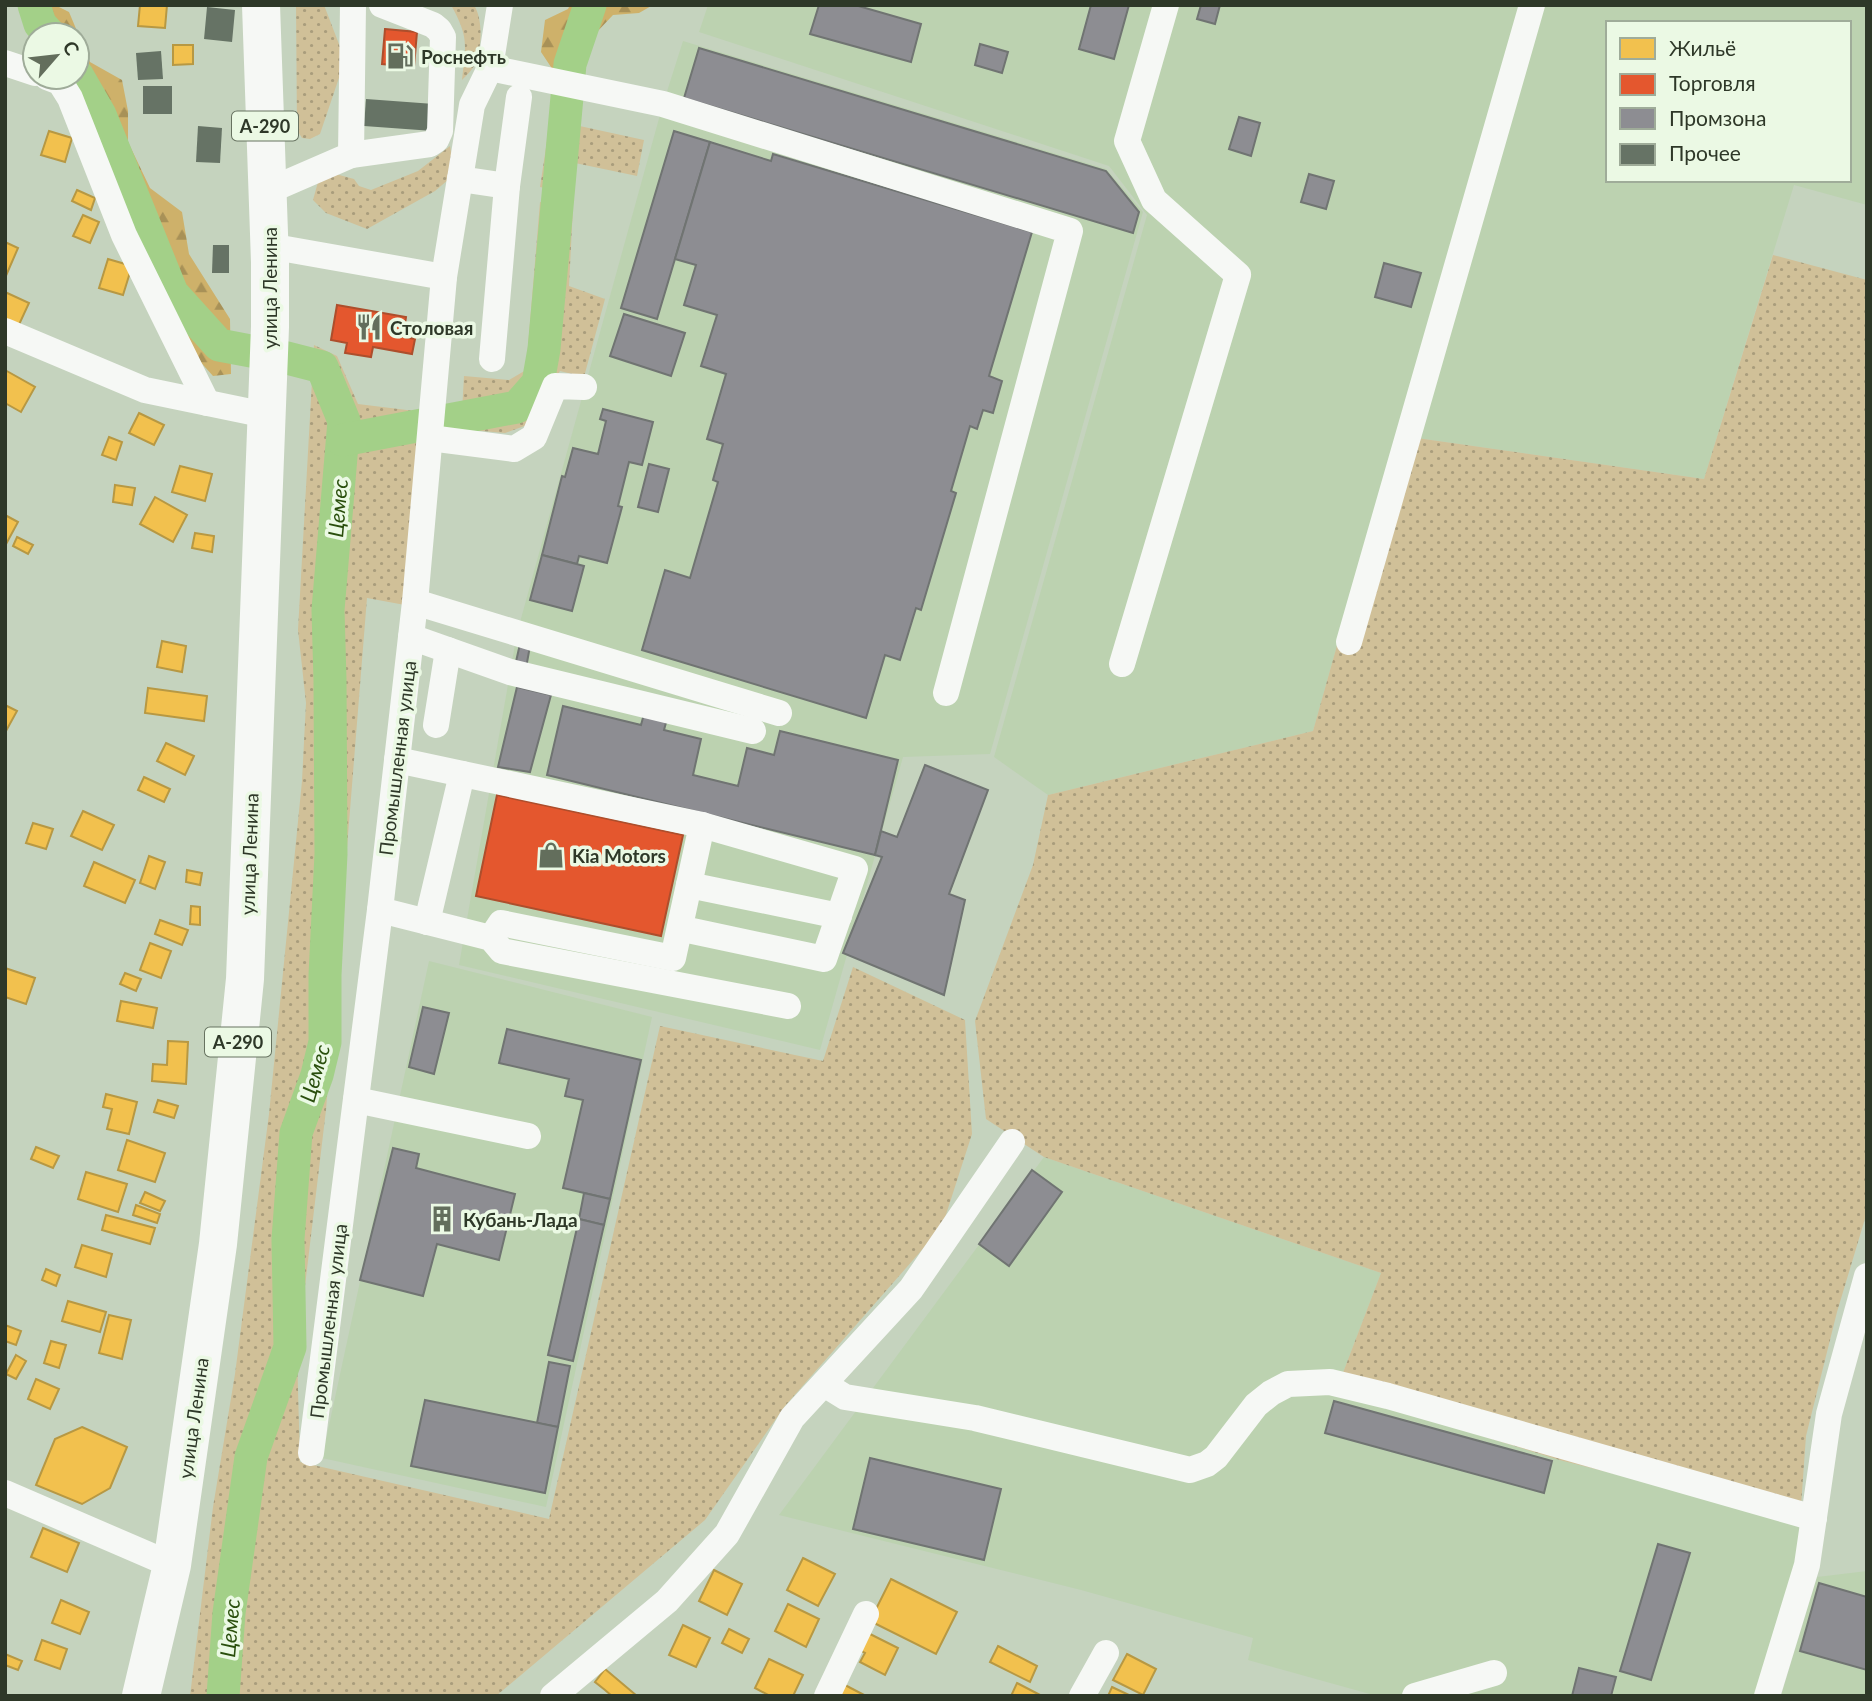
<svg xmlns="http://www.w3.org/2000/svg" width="1872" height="1701" viewBox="0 0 1872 1701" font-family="Lato,sans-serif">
  <defs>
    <pattern id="grass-dots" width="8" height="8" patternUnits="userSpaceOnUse" patternTransform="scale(1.75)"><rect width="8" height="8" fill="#d0c098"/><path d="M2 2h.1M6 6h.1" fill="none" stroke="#a99d7c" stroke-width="1.8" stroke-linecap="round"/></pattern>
    <pattern id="forest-firs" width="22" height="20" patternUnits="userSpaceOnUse" patternTransform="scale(1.75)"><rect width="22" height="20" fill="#ceb16a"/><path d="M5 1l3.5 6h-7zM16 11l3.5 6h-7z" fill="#a89157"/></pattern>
  </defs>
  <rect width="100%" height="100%" fill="#c5d3be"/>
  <g fill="#bcd2b0" fill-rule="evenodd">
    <path d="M708 5H1867V205L1794 185 1704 479 1396 435 1313 731 1048 795 994 757 1147 215 1109 166 699 32ZM1608 23H1849V180H1608Z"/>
    <polygon points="683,41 1106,169 1143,212 990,754 903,757 820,1050 459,965 517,633 663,104"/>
    <polygon points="429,961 652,1017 546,1507 322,1458"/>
    <polygon points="1044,1157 1381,1273 1336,1391 1563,1461 1800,1520 1795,1574 1759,1696 1377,1696 1248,1660 1253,1638 1081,1590 779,1515"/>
    <polygon points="1867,1571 1867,1696 1781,1696 1817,1577"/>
  </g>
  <g fill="url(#grass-dots)">
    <polygon points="296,5 324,5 342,52 344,63 320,134 310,139 302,138 297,130"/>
    <path d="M451 5H474C483 20 482 45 476 62 474 68 467 75 462 80 466 46 469 37 451 5Z"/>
    <polygon points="555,88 581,93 575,125 644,140 637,176 575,163 572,194 540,187"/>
    <polygon points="450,146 455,174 435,191 367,229 326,213 313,200 318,182 332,173 354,179 359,186 371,190 418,171"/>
    <polygon points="540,202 573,207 569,286 605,299 584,377 560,371 527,425 505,433 461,429 464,376 509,380 526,370"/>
    <polygon points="1773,255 1867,280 1867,1212 1837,1312 1806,1436 1800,1520 1563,1461 1336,1391 1381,1273 1044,1157 986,1119 975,1021 1033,865 1048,795 1313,731 1396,435 1704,479"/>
    <polygon points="314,345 337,356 358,404 423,412 405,605 367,598 326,1110 297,1353 300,1462 549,1519 660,1026 823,1061 853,967 965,1020 972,1134 942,1227 785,1406 705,1520 496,1696 190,1696 213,1507 235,1374 269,1114 302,781 306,703 298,630"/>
  </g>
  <g fill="url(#forest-firs)">
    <polygon points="41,5 55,5 69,12 90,62 122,80 128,111 128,142 150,188 182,212 189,254 230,319 231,374 213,376 187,347 61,77 77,77 77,35 36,35 35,30"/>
    <polygon points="570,5 653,5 639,13 613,15 594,35 581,67 555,73 541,52 545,20 568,9"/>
  </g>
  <g fill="#f2c14e" stroke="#b79843" stroke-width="2">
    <polygon points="140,5 167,5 165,28 138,26"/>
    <polygon points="173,45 193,45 193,64 173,65"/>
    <polygon points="49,131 72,138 65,162 41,155"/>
    <polygon points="77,190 95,198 91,210 72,201"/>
    <polygon points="83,215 99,222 90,243 73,236"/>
    <polygon points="5,242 18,248 5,278"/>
    <polygon points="108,259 132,266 123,295 99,288"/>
    <polygon points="5,292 29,303 17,329 5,323"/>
    <polygon points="5,370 35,387 21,412 5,403"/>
    <polygon points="139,413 164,425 154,445 129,433"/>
    <polygon points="109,437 122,442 116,460 102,455"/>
    <polygon points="180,466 212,474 205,501 172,492"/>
    <polygon points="115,485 135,488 132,505 113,502"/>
    <polygon points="155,497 187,515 173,542 140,524"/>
    <polygon points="5,515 18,522 5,546"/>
    <polygon points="195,533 214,536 212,552 192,548"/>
    <polygon points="17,537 33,545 28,554 13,546"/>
    <polygon points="162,641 186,646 182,672 157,667"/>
    <polygon points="148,688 207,696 204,721 145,713"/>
    <polygon points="5,705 17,711 6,731 5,731"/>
    <polygon points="166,743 194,756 185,775 157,761"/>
    <polygon points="144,777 170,789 164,802 138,790"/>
    <polygon points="83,811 114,825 102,850 71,836"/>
    <polygon points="33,823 53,829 46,849 26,843"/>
    <polygon points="149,856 165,862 155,889 140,883"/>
    <polygon points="94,862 135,880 125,903 84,886"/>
    <polygon points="187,870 202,873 200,885 186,882"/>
    <polygon points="191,906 200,907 200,925 190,924"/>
    <polygon points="160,920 188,930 182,945 155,934"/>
    <polygon points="150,943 171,951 161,978 140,970"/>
    <polygon points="5,968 35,978 26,1004 5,997"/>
    <polygon points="125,973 141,979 136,991 120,984"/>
    <polygon points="121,1001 157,1008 153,1028 117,1021"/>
    <polygon points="168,1041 188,1042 186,1084 152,1081 153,1064 167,1065"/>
    <polygon points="106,1094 137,1102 129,1134 107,1129 112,1109 103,1107"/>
    <polygon points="158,1100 178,1106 174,1118 154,1112"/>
    <polygon points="127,1140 165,1153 155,1182 118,1170"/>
    <polygon points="36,1147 59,1156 53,1168 31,1159"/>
    <polygon points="86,1172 127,1184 118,1212 78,1199"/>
    <polygon points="145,1192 165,1201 160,1211 140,1203"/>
    <polygon points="136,1205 160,1214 157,1223 133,1215"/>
    <polygon points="106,1215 155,1228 150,1244 102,1230"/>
    <polygon points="82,1245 112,1254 106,1277 75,1267"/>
    <polygon points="46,1269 60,1275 56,1286 42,1280"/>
    <polygon points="68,1301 106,1312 100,1332 62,1321"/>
    <polygon points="109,1315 131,1320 122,1359 99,1353"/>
    <polygon points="5,1325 21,1331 16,1345 5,1341"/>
    <polygon points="51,1341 66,1345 59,1368 44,1363"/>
    <polygon points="16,1355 26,1361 16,1379 6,1374"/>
    <polygon points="36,1379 59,1389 50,1409 28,1399"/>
    <polygon points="82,1427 127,1447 110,1488 82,1504 36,1485 55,1439"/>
    <polygon points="43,1528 79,1543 67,1572 31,1557"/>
    <polygon points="803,1558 835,1574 818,1606 787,1590"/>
    <polygon points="714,1570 742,1584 727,1615 699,1601"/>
    <polygon points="891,1579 957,1612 936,1654 870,1621"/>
    <polygon points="61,1600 89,1612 80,1634 52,1623"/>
    <polygon points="788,1604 819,1619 806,1647 775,1631"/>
    <polygon points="683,1625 710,1638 696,1667 669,1655"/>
    <polygon points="729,1629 749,1639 742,1653 722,1643"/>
    <polygon points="864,1631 898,1648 885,1675 860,1662 865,1653 856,1648"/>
    <polygon points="42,1640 67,1649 60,1669 35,1660"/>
    <polygon points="998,1646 1037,1666 1030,1682 990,1662"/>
    <polygon points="5,1654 22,1661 18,1670 5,1665"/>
    <polygon points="1127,1654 1156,1669 1143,1695 1113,1680"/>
    <polygon points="769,1659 803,1675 793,1696 770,1696 755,1688"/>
    <polygon points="605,1669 637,1696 612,1696 605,1690 595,1682"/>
    <polygon points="1017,1683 1042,1696 1011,1696"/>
    <polygon points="843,1684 866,1696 837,1696"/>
    <polygon points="1112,1687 1131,1696 1108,1696"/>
  </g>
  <g fill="#e4572e" stroke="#ad4e2c" stroke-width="2">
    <polygon points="385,29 417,32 414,67 382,64"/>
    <polygon points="337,305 406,317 403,337 415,339 412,354 373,347 371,357 345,353 347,343 331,340"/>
    <polygon points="497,795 683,835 661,936 476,896"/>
  </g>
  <g fill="#8d8d92" stroke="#707472" stroke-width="2">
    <polygon points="819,5 855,5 921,24 911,62 810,34"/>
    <polygon points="1091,5 1129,5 1114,59 1079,49"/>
    <polygon points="1201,5 1220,5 1215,24 1197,19"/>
    <polygon points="980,44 1008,52 1002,73 975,65"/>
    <polygon points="699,48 1106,171 1139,212 1133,233 684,98"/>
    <polygon points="1239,117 1260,123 1251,156 1229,149"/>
    <polygon points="674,131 710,142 657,319 621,308"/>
    <polygon points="710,142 771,161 773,154 1032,232 989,376 1002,381 993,413 983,410 977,429 970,426 951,491 956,493 921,610 916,608 900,660 885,655 866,718 642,650 665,570 690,578 718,482 713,480 723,444 707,439 726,374 701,366 717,315 684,305 696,265 675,259"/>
    <polygon points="1309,174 1334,181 1326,209 1301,202"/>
    <polygon points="1384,263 1421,273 1411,307 1375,297"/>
    <polygon points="624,314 685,333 671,376 610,356"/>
    <polygon points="603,409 653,422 642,465 629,462 618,506 622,507 607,563 579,556 577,564 542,555 562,476 565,477 573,448 598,454 606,421 600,419"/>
    <polygon points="649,464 669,469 658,512 638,507"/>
    <polygon points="542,555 584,566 572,611 530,600"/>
    <polygon points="520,644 530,646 526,668 515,666"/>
    <polygon points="517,687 551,695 530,772 498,767"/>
    <polygon points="563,706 641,725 644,714 667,719 664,730 701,739 693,775 738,786 747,748 774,755 780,731 898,760 875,855 547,775"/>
    <polygon points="925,765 988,790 949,894 965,900 944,995 843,953 882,857 875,855 881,831 897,837"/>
    <polygon points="423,1007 449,1013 434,1074 409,1067"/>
    <polygon points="507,1029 641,1060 610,1199 563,1188 583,1100 565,1096 569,1079 499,1063"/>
    <polygon points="393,1148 419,1154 416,1168 515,1194 499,1260 437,1244 423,1296 360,1280"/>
    <polygon points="1032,1170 1062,1192 1009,1266 979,1244"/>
    <polygon points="584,1193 610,1199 604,1225 579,1219"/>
    <polygon points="579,1219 604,1225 573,1361 548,1355"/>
    <polygon points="549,1362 570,1366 558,1427 537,1423"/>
    <polygon points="425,1400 558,1427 545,1493 411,1466"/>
    <polygon points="1334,1401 1552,1461 1544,1493 1325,1433"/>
    <polygon points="870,1458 1001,1489 984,1560 853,1529"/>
    <polygon points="1658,1544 1690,1553 1651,1680 1620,1671"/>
    <polygon points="1819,1583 1867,1597 1867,1670 1800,1651"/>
    <polygon points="1579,1668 1616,1677 1611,1696 1572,1696"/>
  </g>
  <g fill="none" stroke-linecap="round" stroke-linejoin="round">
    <g stroke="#a3d088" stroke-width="33">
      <polyline points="34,5 40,24 50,35"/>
      <polyline points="77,75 100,115 172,293 219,345 287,358 322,367 344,421 328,610 330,680 331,854 325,975 325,1042 317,1075 296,1133 288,1239 290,1347 251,1457 229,1613 223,1696"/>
      <polyline points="343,440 517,407 538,383 544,349 570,64 590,5"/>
    </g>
  </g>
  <g fill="#667365">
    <polygon points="207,7 235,10 232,42 204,39"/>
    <polygon points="161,51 163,79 138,80 136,53"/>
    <rect x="143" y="86" width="29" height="28"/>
    <polygon points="366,99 434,104 433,131 364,126"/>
    <polygon points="198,126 222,128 220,163 196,162"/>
    <polygon points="213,245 229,245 229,273 212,273"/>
  </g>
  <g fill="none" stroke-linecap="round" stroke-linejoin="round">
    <g stroke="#f6f8f5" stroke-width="26">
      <polyline points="5,63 35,73"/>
      <polyline points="490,68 663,104 1070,231 946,693"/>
      <polyline points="47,77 60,82 70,98 124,235 207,403"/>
      <polyline points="351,155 430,144 436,140 440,131 443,37 439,30 433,25 382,5"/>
      <polyline points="460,179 507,186 519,97"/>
      <polyline points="268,191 351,155 353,5"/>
      <polyline points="269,246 444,277"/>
      <polyline points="5,331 145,390 266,415"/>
      <polyline points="492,359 507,186"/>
      <polyline points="430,438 514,449 534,437 555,386 584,387"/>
      <polyline points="415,602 779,713"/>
      <polyline points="411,637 510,672 753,731"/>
      <polyline points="1349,642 1532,5"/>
      <polyline points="1122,664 1238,275 1154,200 1127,141 1166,5"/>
      <polyline points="436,725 448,650"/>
      <polyline points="397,760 702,825 855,869 824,959 683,929"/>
      <polyline points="689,885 839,916"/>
      <polyline points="380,910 491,938 502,951 788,1006"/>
      <polyline points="427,922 462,774"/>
      <polyline points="491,938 501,923 673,958 702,825"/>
      <polyline points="356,1100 528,1136"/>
      <polyline points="824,1384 845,1397 975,1418 1190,1470 1207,1464 1216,1457 1256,1405 1271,1393 1288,1384 1330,1382 1388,1396 1814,1518"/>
      <polyline points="311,1453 380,910 415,602 444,277 472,105 490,68 500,5"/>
      <polyline points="5,1493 172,1565"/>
      <polyline points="553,1696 667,1601 727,1534 792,1418 911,1289 1012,1142"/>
      <polyline points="827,1696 866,1614"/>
      <polyline points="1082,1696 1106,1653"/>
      <polyline points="1415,1696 1494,1673"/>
      <polyline points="1767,1696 1807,1565 1829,1414 1867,1276"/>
    </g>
    <polyline stroke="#f6f8f5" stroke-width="38" points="141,1696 172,1565 218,1244 245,979 270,327 270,262 261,5"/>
  </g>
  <defs>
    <g id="fuel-bare" transform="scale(2.1)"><path d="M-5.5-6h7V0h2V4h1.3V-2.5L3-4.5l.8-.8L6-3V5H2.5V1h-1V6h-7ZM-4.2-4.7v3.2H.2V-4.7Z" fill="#636e5c" stroke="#ebf9e4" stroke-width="2.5" paint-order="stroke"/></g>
    <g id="restaurant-bare" transform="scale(2.1)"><path d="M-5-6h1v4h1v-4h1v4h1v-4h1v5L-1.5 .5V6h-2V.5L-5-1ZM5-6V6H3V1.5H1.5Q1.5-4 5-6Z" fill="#636e5c" stroke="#ebf9e4" stroke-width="2.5" paint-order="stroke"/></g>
    <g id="shop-bare" transform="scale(2.1)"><path d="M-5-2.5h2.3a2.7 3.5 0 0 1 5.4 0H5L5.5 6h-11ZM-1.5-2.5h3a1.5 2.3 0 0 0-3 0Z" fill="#636e5c" stroke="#ebf9e4" stroke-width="2.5" paint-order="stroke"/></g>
    <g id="building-bare" transform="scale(2.1)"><path d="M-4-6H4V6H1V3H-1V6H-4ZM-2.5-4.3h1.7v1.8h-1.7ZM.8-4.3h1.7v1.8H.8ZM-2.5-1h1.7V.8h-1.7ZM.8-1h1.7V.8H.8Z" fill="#636e5c" stroke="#ebf9e4" stroke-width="2.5" paint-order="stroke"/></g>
  </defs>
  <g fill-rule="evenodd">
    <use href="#fuel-bare" x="400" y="56"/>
    <use href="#restaurant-bare" x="369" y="327"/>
    <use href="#shop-bare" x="551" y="855"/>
    <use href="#building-bare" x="442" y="1219"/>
  </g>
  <g text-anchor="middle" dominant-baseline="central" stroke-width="7" stroke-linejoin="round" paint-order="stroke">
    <g fill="#ebf9e4" stroke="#677260" stroke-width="2">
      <rect x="232" y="111.5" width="66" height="29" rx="5"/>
      <rect x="205" y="1027.5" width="66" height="29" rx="5"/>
    </g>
    <g font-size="18" font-weight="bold" fill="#2e3828">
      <text x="265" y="126">А-290</text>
      <text x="238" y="1042">А-290</text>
    </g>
    <g font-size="19" font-weight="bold" fill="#2e3828" stroke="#ebf9e4" text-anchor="start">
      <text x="421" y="56">Роснефть</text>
      <text x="390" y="327">Столовая</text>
      <text x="572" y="855">Kia Motors</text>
      <text x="463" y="1219">Кубань-Лада</text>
    </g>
    <g font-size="19" fill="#2e3828" stroke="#ebf9e4">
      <text transform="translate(269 288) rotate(-90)">улица Ленина</text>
      <text transform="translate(397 758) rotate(-83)">Промышленная улица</text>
      <text transform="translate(249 854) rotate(-88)">улица Ленина</text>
      <text transform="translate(328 1321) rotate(-83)">Промышленная улица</text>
      <text transform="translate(193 1418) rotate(-82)">улица Ленина</text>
    </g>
    <g font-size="21" font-style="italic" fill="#2a4f0d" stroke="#ebf9e4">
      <text transform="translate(337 508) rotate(-85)">Цемес</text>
      <text transform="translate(314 1073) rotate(-74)">Цемес</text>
      <text transform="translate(229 1628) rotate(-85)">Цемес</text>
    </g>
  </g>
  <rect width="1872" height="1701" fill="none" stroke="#2e3828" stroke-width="14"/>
  <rect x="1606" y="21" width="245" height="161" fill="#ebf9e4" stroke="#9fac99" stroke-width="2"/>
  <rect x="1620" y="38" width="35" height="21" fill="#f2c14e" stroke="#9fac99" stroke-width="2"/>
  <text x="1669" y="56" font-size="21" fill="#2e3828">Жильё</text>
  <rect x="1620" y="74" width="35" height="21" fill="#e4572e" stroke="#9fac99" stroke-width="2"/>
  <text x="1669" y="91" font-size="21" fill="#2e3828">Торговля</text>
  <rect x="1620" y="108" width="35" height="21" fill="#8d8d92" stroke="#9fac99" stroke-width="2"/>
  <text x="1669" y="126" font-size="21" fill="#2e3828">Промзона</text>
  <rect x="1620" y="144" width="35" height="21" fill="#667365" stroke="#9fac99" stroke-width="2"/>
  <text x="1669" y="161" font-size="21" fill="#2e3828">Прочее</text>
  <g transform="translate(56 56) rotate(62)"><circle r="33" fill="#ebf9e4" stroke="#9fac99" stroke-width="2"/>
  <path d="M0-5L12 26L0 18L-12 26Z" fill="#636e5c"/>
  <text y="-10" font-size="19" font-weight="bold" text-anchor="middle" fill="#2e3828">С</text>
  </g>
</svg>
